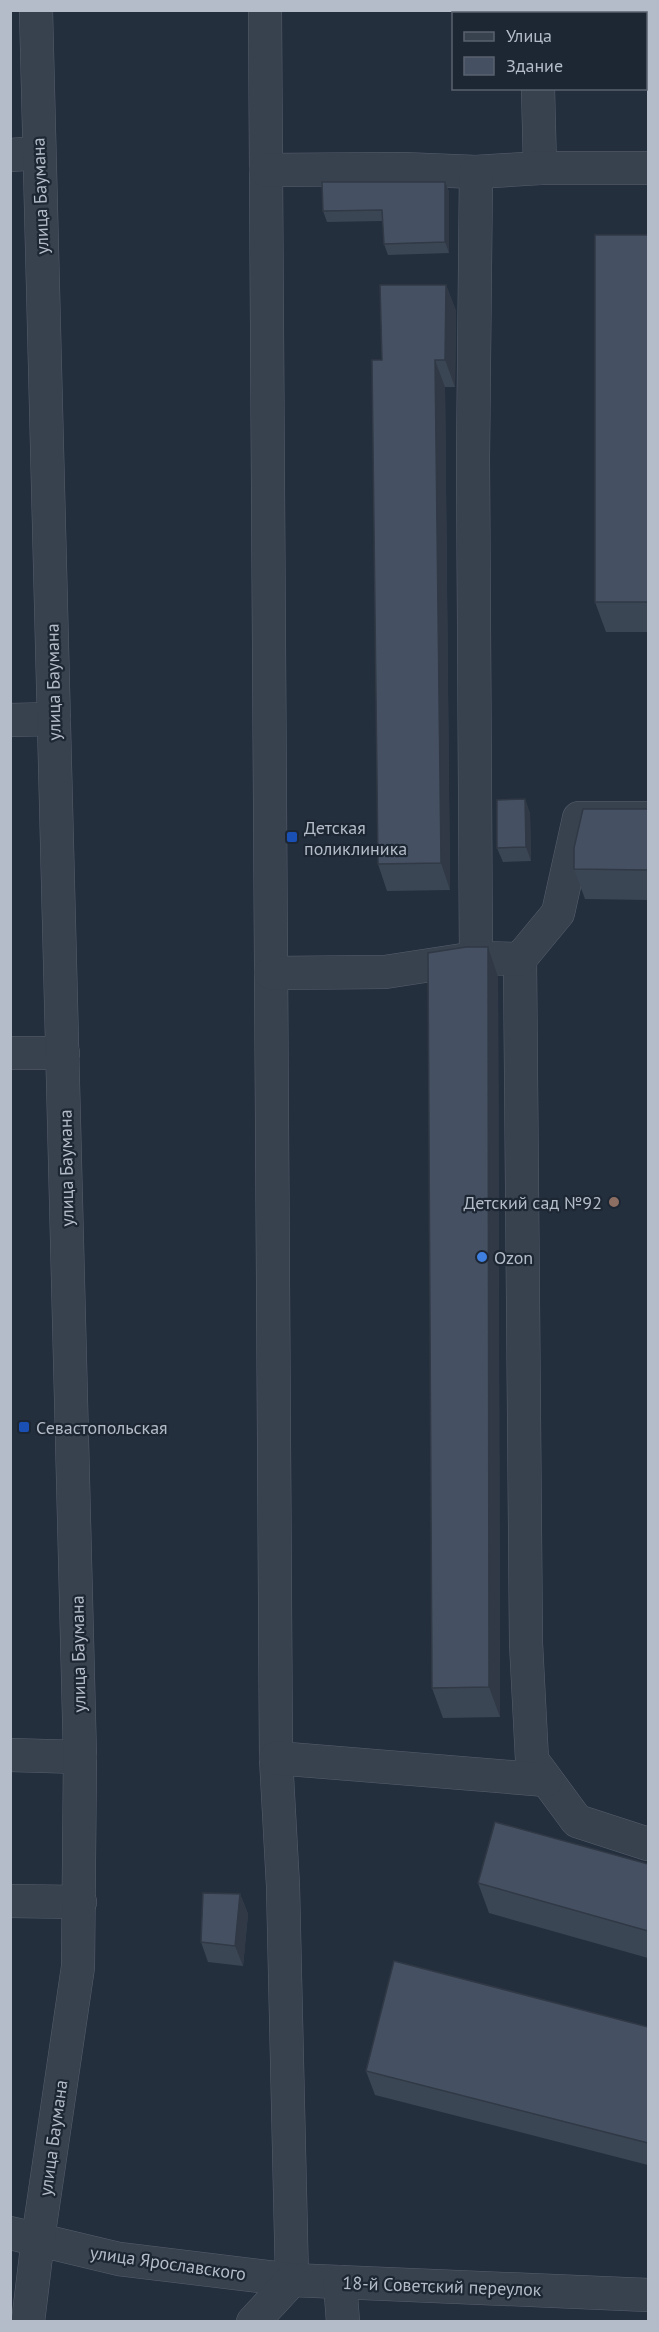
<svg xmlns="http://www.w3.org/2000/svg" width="659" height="2332" viewBox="0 0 659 2332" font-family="'PT Sans',sans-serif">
  <rect width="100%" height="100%" fill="#242f3e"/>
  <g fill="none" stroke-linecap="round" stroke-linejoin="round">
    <g stroke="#565f6c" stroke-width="34">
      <g id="minor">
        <polyline points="265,10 276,1758 283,1886 292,2280"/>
        <polyline points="537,10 537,14"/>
        <polyline points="538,88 540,168"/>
        <polyline points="10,155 39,153"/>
        <polyline points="266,170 403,169 476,172 540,168 648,168"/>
        <polyline points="10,720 54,719"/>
        <polyline points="476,958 473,459 476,172"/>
        <polyline points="520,959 526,1643 532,1760 577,1821 648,1844"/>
        <polyline points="271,973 385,972 476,958 520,959 558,913 579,818 648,818"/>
        <polyline points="10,1053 63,1053"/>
        <polyline points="10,1755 80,1757"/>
        <polyline points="276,1758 546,1780"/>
        <polyline points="10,1901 80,1902"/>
        <polyline points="10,2233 119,2259 292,2280 648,2295"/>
        <polyline points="340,2282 343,2322"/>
        <polyline points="28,2322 38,2239 78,1967 80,1757 36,10"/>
        <polyline points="253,2322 292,2280"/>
      </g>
    </g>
    <use href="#minor" stroke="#38414e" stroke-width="33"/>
  </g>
  <g fill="#3b4654">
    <polygon points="648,10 648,81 645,81 645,14"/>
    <polygon points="445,182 449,192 449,253 388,255 384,244 383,221 327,222 323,211"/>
    <polygon points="648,235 648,632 606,632 595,602"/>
    <polygon points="446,285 456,311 455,387 445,387 450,890 387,891 378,864 382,360"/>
    <polygon points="525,799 530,814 531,861 503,862 497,848"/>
    <polygon points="648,809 648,900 585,899 574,869"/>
    <polygon points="498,977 500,1717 443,1718 432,1688"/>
    <polygon points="648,1864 648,1958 489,1913 478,1883"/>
    <polygon points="240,1894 248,1914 243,1966 208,1962 201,1942"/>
    <polygon points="648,2027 648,2165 375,2095 366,2071"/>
  </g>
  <g fill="#303945">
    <polygon points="445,182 449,192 449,253 445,242"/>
    <polygon points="446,285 456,311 455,387 445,360"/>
    <polygon points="435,360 445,387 450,890 441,863"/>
    <polygon points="525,799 530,814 531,861 526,847"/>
    <polygon points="488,947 498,977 500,1717 489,1687"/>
    <polygon points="240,1894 248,1914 243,1966 235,1946"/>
  </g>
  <g fill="#455162" stroke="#303945" stroke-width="1.5">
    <polygon points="578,10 648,10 648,51 645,51 645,14 578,14"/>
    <polygon points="322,182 445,182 445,242 384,244 382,210 323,211"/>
    <rect x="595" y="235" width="53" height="367"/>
    <polygon points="380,285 446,285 445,360 435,360 441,863 378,864 372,360 382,360"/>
    <polygon points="525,799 526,847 497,848 497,800"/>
    <polygon points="583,809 648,809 648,870 574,869 574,848"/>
    <polygon points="466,947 488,947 489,1687 432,1688 428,953"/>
    <polygon points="495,1822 648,1864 648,1931 478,1883"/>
    <polygon points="203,1893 240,1894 235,1946 201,1942"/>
    <polygon points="394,1961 648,2027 648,2143 366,2071"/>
  </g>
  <g fill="#1a4fb4" stroke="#1d2633" stroke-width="2">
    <rect x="286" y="831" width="12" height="12" rx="3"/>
    <rect x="18" y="1421" width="12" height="12" rx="3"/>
  </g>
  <circle fill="#8d6e63" stroke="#1d2633" stroke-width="2" cx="614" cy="1202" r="6"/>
  <circle fill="#3f7fe0" stroke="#1d2633" stroke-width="2" cx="482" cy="1257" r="6"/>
  <g text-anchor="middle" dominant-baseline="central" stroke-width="4.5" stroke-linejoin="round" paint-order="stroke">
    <g font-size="18" fill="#b4bcc9" stroke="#1d2633">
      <text transform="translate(40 196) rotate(-92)">улица Баумана</text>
      <text transform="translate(53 682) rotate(-91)">улица Баумана</text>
      <text transform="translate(66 1168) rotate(-91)">улица Баумана</text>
      <text transform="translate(78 1654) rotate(-91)">улица Баумана</text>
      <text transform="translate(53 2138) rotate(-82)">улица Баумана</text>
      <text transform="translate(168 2263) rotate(8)">улица Ярославского</text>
      <text transform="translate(442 2286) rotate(2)">18-й Советский переулок</text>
    </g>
    <g font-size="18" fill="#b4bcc9" stroke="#1d2633" text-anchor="start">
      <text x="304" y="827">Детская<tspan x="304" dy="21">поликлиника</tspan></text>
      <text x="602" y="1202" text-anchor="end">Детский сад №92</text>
      <text x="494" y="1257">Ozon</text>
      <text x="36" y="1427">Севастопольская</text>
    </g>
  </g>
  <rect width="659" height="2332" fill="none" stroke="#b4bcc9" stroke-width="24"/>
  <rect x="452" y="12" width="195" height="78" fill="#1d2633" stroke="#59626f" stroke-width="1.5"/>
  <rect x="464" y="32" width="30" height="9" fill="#38414e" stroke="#59626f" stroke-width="1.5"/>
  <text x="506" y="42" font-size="18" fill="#b4bcc9">Улица</text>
  <rect x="464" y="57" width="30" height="18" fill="#455162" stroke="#59626f" stroke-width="1.5"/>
  <text x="506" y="72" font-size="18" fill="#b4bcc9">Здание</text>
</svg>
